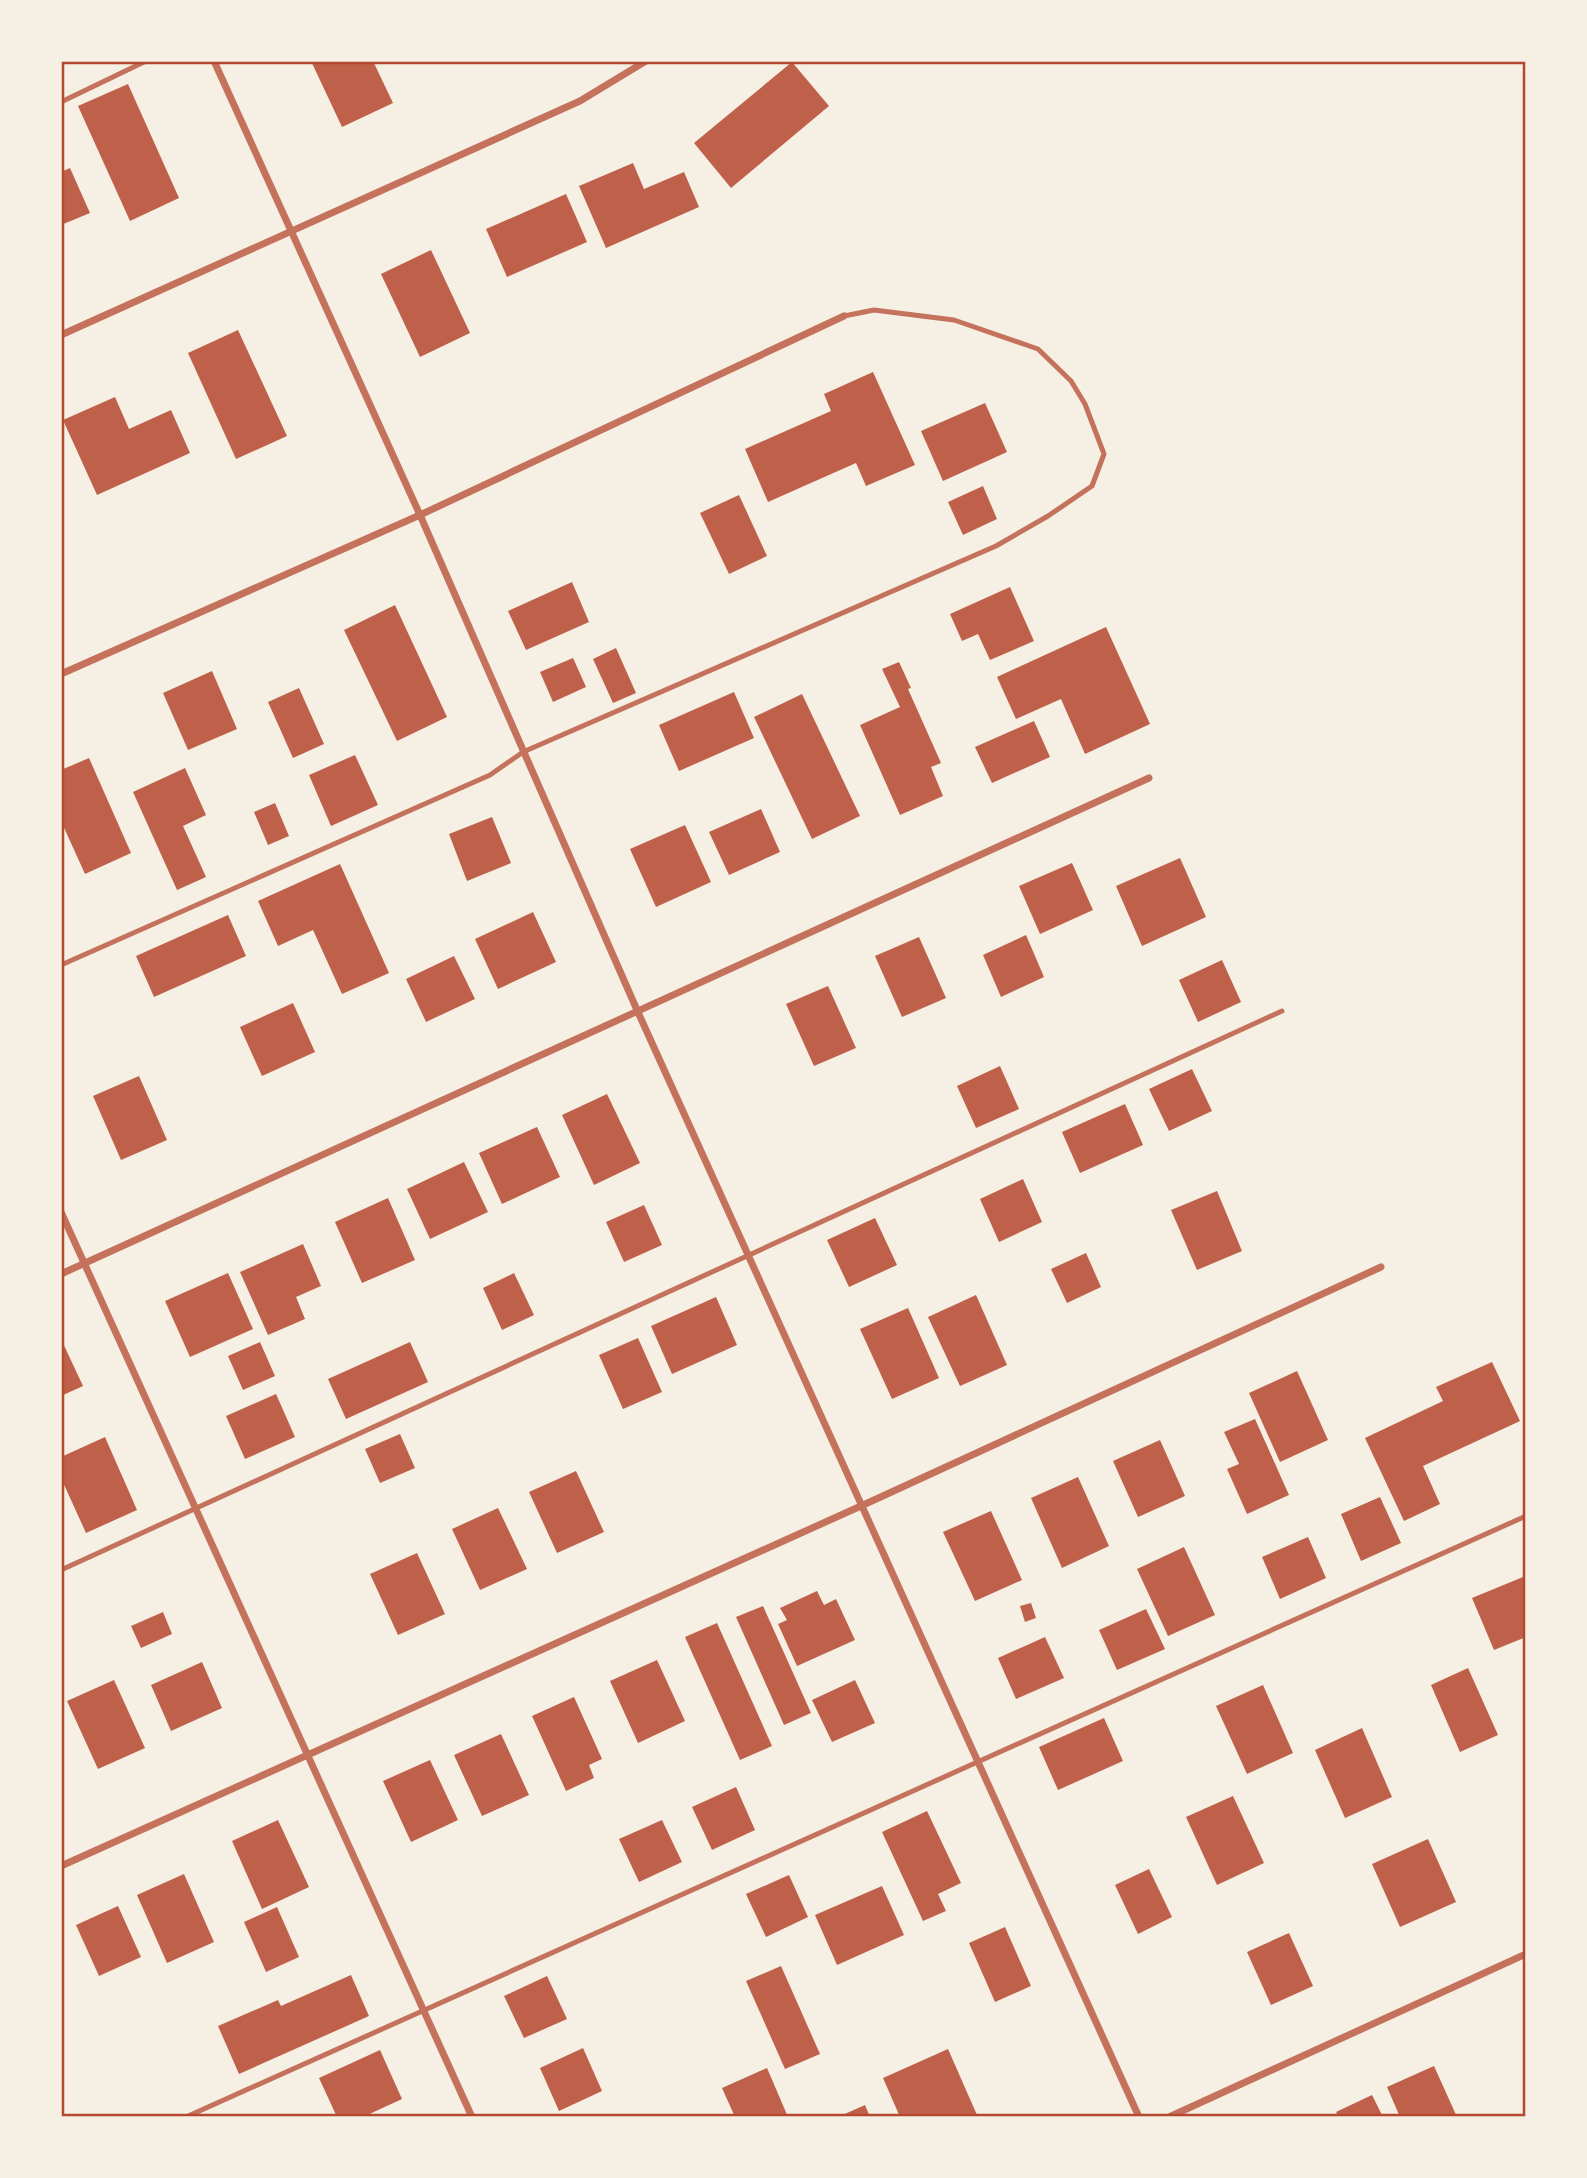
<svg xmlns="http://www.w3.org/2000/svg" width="1587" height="2178" viewBox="0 0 1587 2178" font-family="'Open Sans',sans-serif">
  <rect width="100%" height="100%" fill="#f6efe4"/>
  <g fill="#bf614a">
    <polygon points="311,61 373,61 393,103 342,127"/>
    <polygon points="792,62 829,106 731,188 694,143"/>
    <polygon points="128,84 179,198 130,221 78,106"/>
    <polygon points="633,163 644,189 684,172 699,207 606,248 579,186"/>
    <polygon points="70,168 90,213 61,225 61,172"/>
    <polygon points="566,194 587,242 507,277 486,229"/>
    <polygon points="431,250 470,333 420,357 381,274"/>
    <polygon points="238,330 287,436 236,459 188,353"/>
    <polygon points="873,372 915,465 866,486 856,463 768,502 745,449 831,411 824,394"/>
    <polygon points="115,397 129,429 171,410 190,453 97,495 63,420"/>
    <polygon points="985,403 1007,452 943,481 921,431"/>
    <polygon points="983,486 997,519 963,535 948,502"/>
    <polygon points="739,495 767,556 729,574 700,513"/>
    <polygon points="572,582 589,622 526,650 508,611"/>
    <polygon points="1010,587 1034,641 990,660 978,634 962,641 950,614"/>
    <polygon points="395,605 447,717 397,741 344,630"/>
    <polygon points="1106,627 1150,724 1085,754 1061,699 1016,719 997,677"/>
    <polygon points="616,648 636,693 613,703 593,659"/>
    <polygon points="573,658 586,687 553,702 540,672"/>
    <polygon points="899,662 911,688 908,689 941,763 931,767 943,796 900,815 860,725 900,707 882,669"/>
    <polygon points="212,671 237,729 188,750 163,693"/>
    <polygon points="299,688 324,744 293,758 268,702"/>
    <polygon points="734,692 754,738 679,771 659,725"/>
    <polygon points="802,694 860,816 812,839 754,717"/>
    <polygon points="1034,721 1050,757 992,783 975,747"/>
    <polygon points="355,755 378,805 331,826 309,775"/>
    <polygon points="89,758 131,853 85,874 61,821 61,770"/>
    <polygon points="185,768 206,815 183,826 206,877 177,890 133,792"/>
    <polygon points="275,803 289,836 268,845 254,812"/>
    <polygon points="761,809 780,852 729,875 709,832"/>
    <polygon points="492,817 511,863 467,881 449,834"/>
    <polygon points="685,825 711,882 656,907 630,849"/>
    <polygon points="1180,858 1206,917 1142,946 1116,886"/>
    <polygon points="1072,863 1093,910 1040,934 1019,886"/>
    <polygon points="340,864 389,973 342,994 313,930 278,946 258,901"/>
    <polygon points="533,912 556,962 498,989 475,939"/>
    <polygon points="228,915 246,956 154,997 136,956"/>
    <polygon points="1026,935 1044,977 1001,997 983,955"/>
    <polygon points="919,937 946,998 902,1017 875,956"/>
    <polygon points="454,956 475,999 426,1022 406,979"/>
    <polygon points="1222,960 1241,1002 1198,1022 1179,980"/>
    <polygon points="828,986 856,1048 814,1066 786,1004"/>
    <polygon points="293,1003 315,1052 262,1076 240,1027"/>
    <polygon points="1000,1066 1019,1109 976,1128 957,1086"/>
    <polygon points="1192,1069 1212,1111 1169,1131 1149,1089"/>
    <polygon points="139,1076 167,1140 121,1160 93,1096"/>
    <polygon points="607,1094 640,1163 594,1185 562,1115"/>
    <polygon points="1125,1104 1143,1145 1080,1173 1062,1132"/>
    <polygon points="537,1127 560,1177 502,1204 479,1153"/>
    <polygon points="464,1162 488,1212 430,1239 407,1189"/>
    <polygon points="1023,1179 1042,1222 999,1242 980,1199"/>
    <polygon points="1217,1191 1242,1251 1197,1270 1171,1210"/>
    <polygon points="388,1198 415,1260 362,1283 335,1222"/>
    <polygon points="644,1205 662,1245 624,1262 606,1222"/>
    <polygon points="875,1218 897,1265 849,1287 827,1240"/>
    <polygon points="303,1244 321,1286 296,1297 305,1319 268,1335 240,1272"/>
    <polygon points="1086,1253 1101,1287 1067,1303 1051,1269"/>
    <polygon points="228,1273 253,1329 190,1357 165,1301"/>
    <polygon points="514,1273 534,1315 502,1330 483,1288"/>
    <polygon points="976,1295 1007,1365 960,1386 928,1317"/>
    <polygon points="716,1297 737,1345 672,1374 651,1326"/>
    <polygon points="908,1308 939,1378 892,1399 860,1329"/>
    <polygon points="638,1338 662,1392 623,1409 599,1355"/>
    <polygon points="61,1339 83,1386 61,1396"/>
    <polygon points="260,1342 275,1376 243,1390 228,1356"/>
    <polygon points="410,1342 428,1382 346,1419 328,1379"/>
    <polygon points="1492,1362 1520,1421 1423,1466 1440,1504 1404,1521 1365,1438 1443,1401 1436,1387"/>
    <polygon points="1297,1371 1328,1440 1280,1462 1249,1393"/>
    <polygon points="276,1394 295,1437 245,1459 226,1416"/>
    <polygon points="1255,1419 1289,1495 1247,1514 1227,1469 1239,1464 1224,1432"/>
    <polygon points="400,1434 415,1468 380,1483 365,1449"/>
    <polygon points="105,1437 137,1510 86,1533 61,1478 61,1457"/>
    <polygon points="1160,1440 1185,1496 1138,1517 1113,1461"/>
    <polygon points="576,1471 604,1532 557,1553 529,1492"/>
    <polygon points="1078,1477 1109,1546 1062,1568 1031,1498"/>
    <polygon points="1380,1497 1401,1543 1361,1561 1341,1514"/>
    <polygon points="498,1508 527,1569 480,1590 452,1529"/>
    <polygon points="991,1511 1022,1580 975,1601 943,1532"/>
    <polygon points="1308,1537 1326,1578 1280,1599 1262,1557"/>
    <polygon points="1184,1547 1215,1615 1168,1636 1137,1569"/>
    <polygon points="417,1553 445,1614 398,1635 370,1574"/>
    <polygon points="1523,1577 1526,1584 1526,1637 1494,1650 1472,1598"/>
    <polygon points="817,1591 824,1605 836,1599 855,1640 797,1666 778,1624 787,1620 780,1608"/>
    <polygon points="1031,1603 1036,1618 1025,1622 1020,1606"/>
    <polygon points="763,1606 811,1713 784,1725 736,1617"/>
    <polygon points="1146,1609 1165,1649 1117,1670 1099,1630"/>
    <polygon points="163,1612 172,1634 141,1648 131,1626"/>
    <polygon points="717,1623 772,1746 740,1760 685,1637"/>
    <polygon points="1045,1637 1064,1678 1016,1699 998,1658"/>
    <polygon points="657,1660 685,1721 638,1743 610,1681"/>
    <polygon points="202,1662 222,1708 171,1731 151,1685"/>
    <polygon points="1468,1668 1498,1735 1460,1752 1431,1685"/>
    <polygon points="114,1680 145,1748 98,1769 67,1701"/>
    <polygon points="855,1680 875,1723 832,1742 812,1700"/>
    <polygon points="1263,1685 1293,1753 1247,1774 1216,1706"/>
    <polygon points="574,1697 602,1759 589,1765 594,1778 566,1791 532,1716"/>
    <polygon points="1104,1718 1123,1761 1058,1790 1039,1747"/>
    <polygon points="1362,1728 1392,1797 1345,1818 1315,1750"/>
    <polygon points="501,1734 529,1795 482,1816 454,1755"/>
    <polygon points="430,1760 458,1820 411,1842 383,1781"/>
    <polygon points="736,1787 755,1830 712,1850 692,1807"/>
    <polygon points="1233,1796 1264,1863 1217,1885 1186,1817"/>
    <polygon points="927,1811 961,1883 938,1894 946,1911 923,1921 882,1832"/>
    <polygon points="278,1820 309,1887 262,1909 232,1841"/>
    <polygon points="662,1820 682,1862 639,1882 619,1839"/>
    <polygon points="1428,1839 1456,1902 1400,1927 1372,1864"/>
    <polygon points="1149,1869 1172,1917 1138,1934 1115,1885"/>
    <polygon points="184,1874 214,1942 167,1963 137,1895"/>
    <polygon points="789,1875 808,1917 766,1937 746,1894"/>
    <polygon points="882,1886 904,1935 837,1965 815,1915"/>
    <polygon points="118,1906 141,1957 99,1976 76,1925"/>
    <polygon points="277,1907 299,1957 266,1972 244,1922"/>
    <polygon points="1005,1927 1031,1986 995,2002 969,1943"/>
    <polygon points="1289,1933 1313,1986 1271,2005 1247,1952"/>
    <polygon points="781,1966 820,2054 785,2069 746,1981"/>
    <polygon points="351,1975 369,2016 239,2074 218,2026 278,2000 281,2006"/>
    <polygon points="547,1976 567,2019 524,2038 504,1996"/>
    <polygon points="583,2048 602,2091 559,2111 540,2068"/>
    <polygon points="948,2049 977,2115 900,2117 883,2078"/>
    <polygon points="380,2050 402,2099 363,2117 337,2117 319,2078"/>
    <polygon points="1434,2066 1457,2117 1400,2117 1387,2087"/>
    <polygon points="767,2068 788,2117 735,2117 722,2088"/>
    <polygon points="1372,2095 1383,2117 1339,2117 1336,2112"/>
    <polygon points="865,2105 870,2117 838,2117"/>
  </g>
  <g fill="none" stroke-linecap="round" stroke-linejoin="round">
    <g stroke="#c5725c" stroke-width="5">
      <polyline points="61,102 146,61"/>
      <polyline points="61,965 490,775 523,752 996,546 1048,516 1092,486 1104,454 1085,404 1071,381 1038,349 954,320 874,310 844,316"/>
      <polyline points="61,1570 1282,1011"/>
      <polyline points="186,2117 1526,1516"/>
    </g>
    <g stroke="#c5725c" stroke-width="7">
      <polyline points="214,61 420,515 637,1010 1139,2117"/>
      <polyline points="61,335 580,101 646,61"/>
      <polyline points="61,674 420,515 844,316"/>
      <polyline points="61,1212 472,2117"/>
      <polyline points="61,1274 1149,778"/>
      <polyline points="61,1866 861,1506 1381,1267"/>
      <polyline points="1169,2117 1526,1954"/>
    </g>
  </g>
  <rect width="1587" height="2178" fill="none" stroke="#f6efe4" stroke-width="126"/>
  <rect x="63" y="63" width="1461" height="2052" fill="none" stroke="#b5482f" stroke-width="2.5"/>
</svg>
